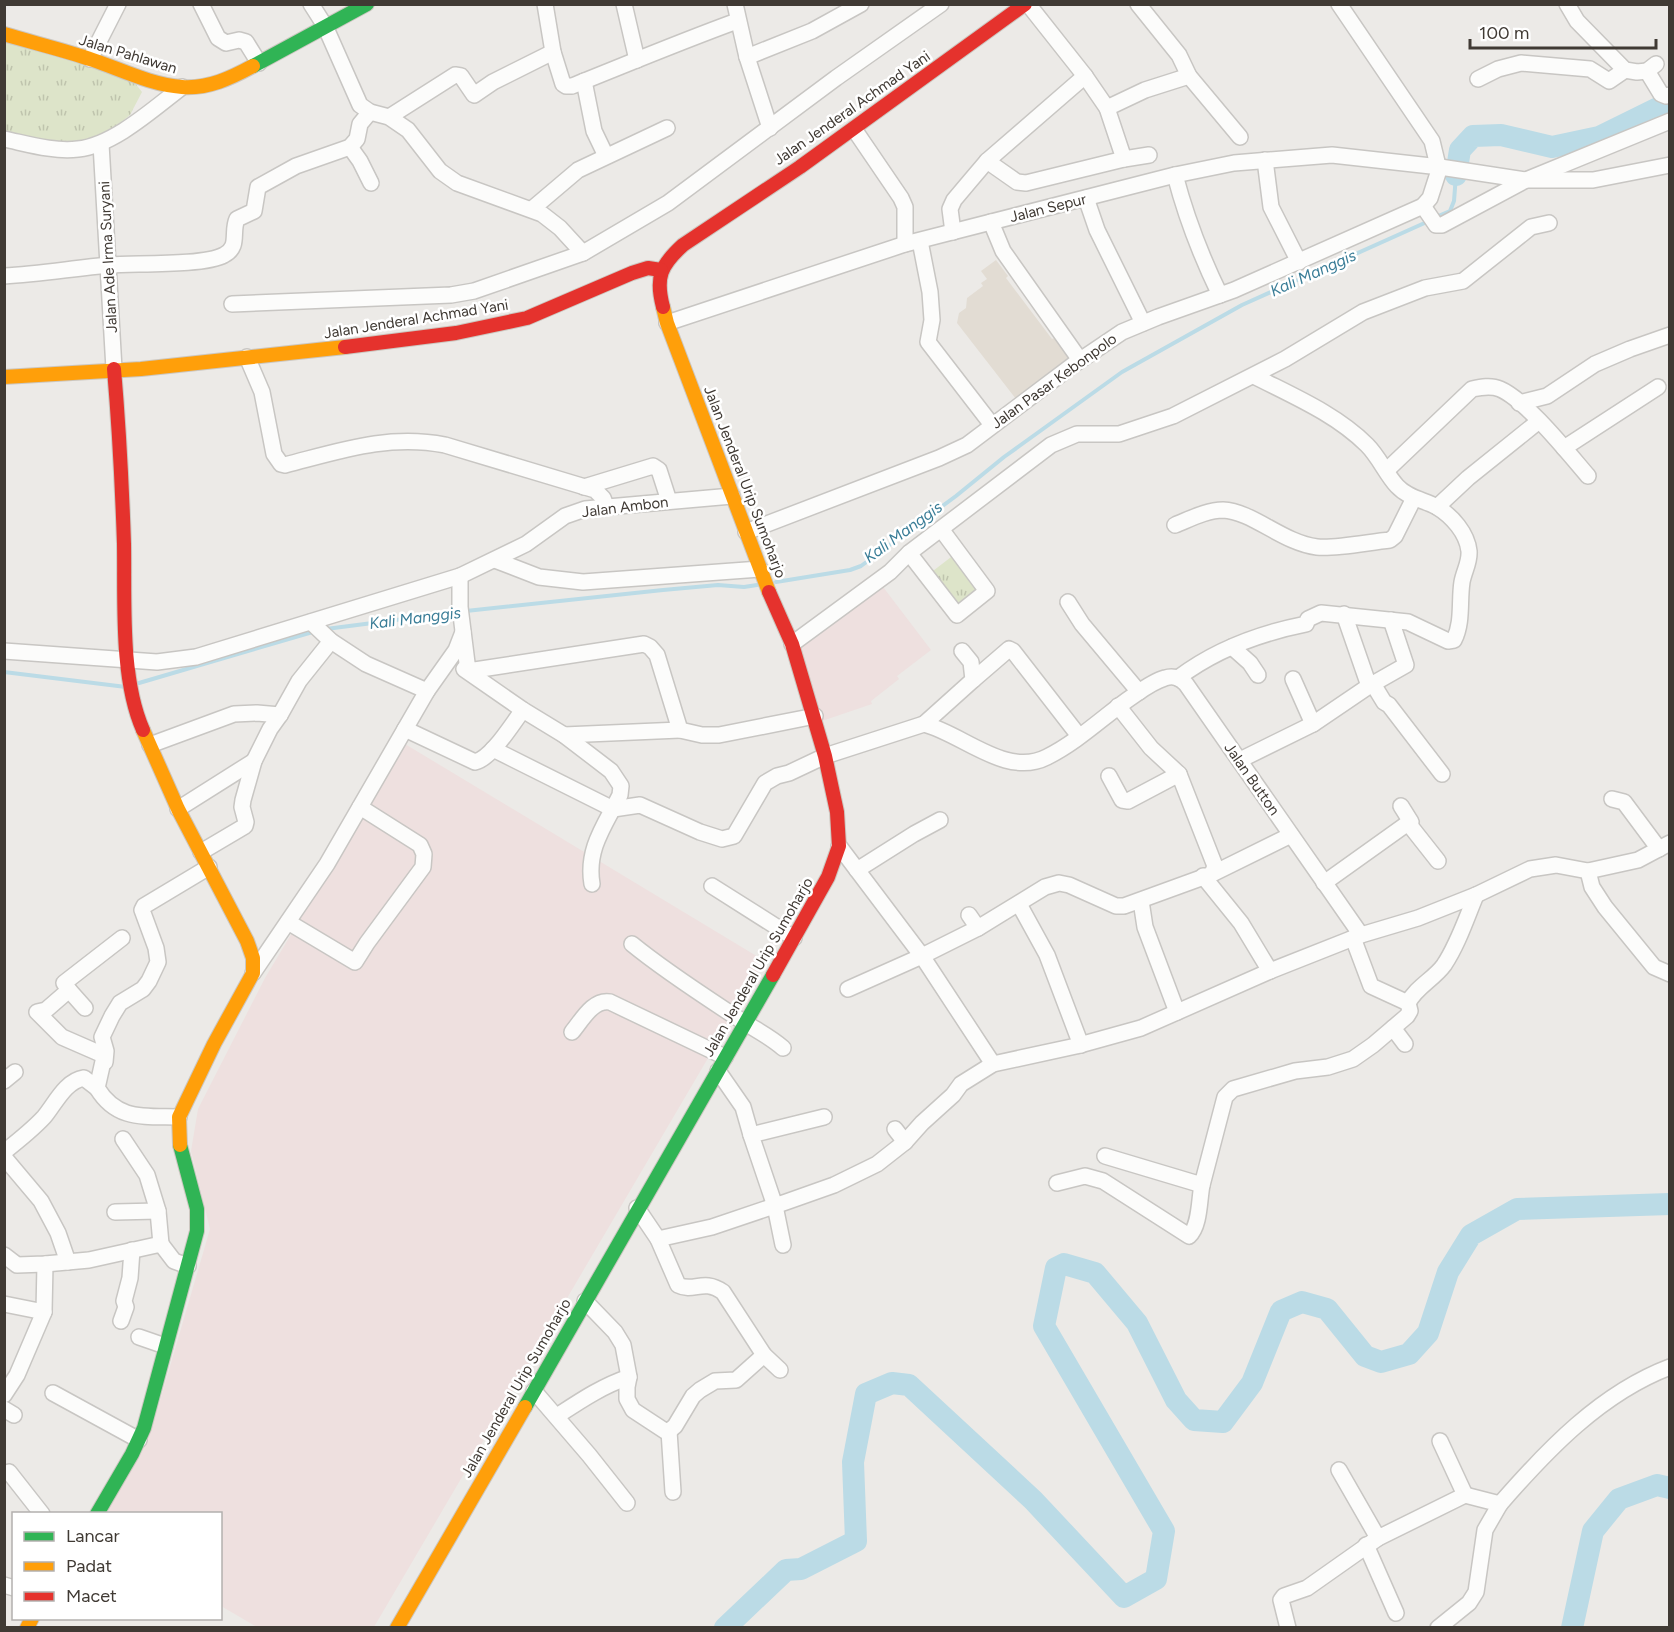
<svg xmlns="http://www.w3.org/2000/svg" width="1674" height="1632" viewBox="0 0 1674 1632" font-family="Figtree,sans-serif">
  <defs>
    <pattern id="park-tufts" width="24" height="20" patternUnits="userSpaceOnUse" patternTransform="scale(1.5)"><rect width="24" height="20" fill="#dde4c9"/><path d="M3 7l-1-3M5 7V3M7 7l1-3M15 17l-1-3M17 17v-4M19 17l1-3" fill="none" stroke="#bfc4ad"/></pattern>
  </defs>
  <rect width="100%" height="100%" fill="#eceae7"/>
  <polygon fill="#e2dcd3" points="996,260 1008,276 1006,278 1052,339 1054,338 1069,357 1016,399 957,323 959,313 966,308 967,298 983,286 981,283 987,279 981,271"/>
  <g fill="#eee0df">
    <polygon points="880,583 931,650 897,676 899,679 871,701 872,704 822,721 795,647"/>
    <polygon points="405,744 765,961 374,1627 257,1627 221,1606 220,1514 99,1514 155,1418 210,1229 191,1151 198,1109 265,978"/>
  </g>
  <g fill="url(#park-tufts)">
    <polygon points="4,42 131,78 142,92 130,115 108,133 84,144 54,146 5,134"/>
    <polygon points="955,554 982,590 956,610 929,574"/>
  </g>
  <g fill="none" stroke-linecap="round" stroke-linejoin="round">
    <g stroke="#bbdbe6" stroke-width="4">
      <polyline points="1436,217 1450,211 1454,201 1456,175"/>
      <polyline points="776,582 850,570 861,566 956,496 1004,457 1122,372 1242,305 1429,221"/>
      <polyline points="466,611 663,590 718,585 744,587 757,585"/>
      <polyline points="326,629 458,612"/>
      <polyline points="4,672 126,687"/>
      <polyline points="139,683 316,631"/>
    </g>
    <g stroke="#bbdbe6" stroke-width="22">
      <polyline points="1456,175 1460,150 1473,136 1501,135 1552,147 1599,137 1670,102"/>
      <polyline points="725,1628 786,1570 801,1569 856,1541 853,1462 866,1394 892,1383 909,1385 1033,1500 1124,1597 1156,1579 1164,1531 1044,1326 1056,1268 1064,1264 1095,1273 1137,1323 1176,1400 1194,1420 1223,1422 1252,1383 1281,1311 1302,1302 1327,1309 1365,1356 1381,1362 1409,1354 1428,1333 1448,1272 1471,1235 1517,1209 1670,1204"/>
      <polyline points="1572,1628 1593,1531 1619,1499 1657,1485 1670,1488"/>
    </g>
    <g stroke="#c8c6c3" stroke-width="18">
      <g id="street">
        <polyline points="201,4 218,38 226,43 239,40 246,42 259,63"/>
        <polyline points="311,4 325,26 360,105 370,112 389,117 408,130 440,171 457,183 542,214 560,228 583,253"/>
        <path d="M545 4 553 52 563 84 566 86H572C627 64 682 41 737 21"/>
        <polyline points="624,4 637,60"/>
        <polyline points="735,4 747,57 770,128"/>
        <polyline points="1138,4 1179,55 1189,76 1240,137"/>
        <polyline points="1567,4 1577,21 1625,70 1637,72 1647,71 1656,64"/>
        <polyline points="747,57 812,31 861,4"/>
        <polyline points="90,59 118,4"/>
        <polyline points="1647,71 1661,94 1666,96 1670,95"/>
        <polyline points="1478,79 1498,69 1521,63 1590,69 1609,81 1625,70"/>
        <polyline points="584,81 594,131 606,156"/>
        <polyline points="1107,108 1145,90 1189,76"/>
        <polyline points="389,117 455,75 461,76 474,95 493,82 553,52"/>
        <polyline points="854,129 901,198 905,207 905,244"/>
        <path d="M4 139C28 144 54 152 78 149 114 145 153 109 182 87"/>
        <polyline points="101,144 114,369"/>
        <polyline points="350,147 360,161 371,183"/>
        <polyline points="1124,159 1149,155"/>
        <polyline points="1265,160 1271,207 1299,262"/>
        <polyline points="987,161 1017,182 1026,183 1124,159 1107,108 1085,76 1028,4"/>
        <path d="M1175 175C1186 217 1201 256 1220 295"/>
        <polyline points="1086,198 1097,230 1143,323"/>
        <polyline points="1423,206 1436,225 1442,225 1526,180 1670,121"/>
        <polyline points="532,209 578,170 667,128"/>
        <polyline points="991,222 1003,251 1080,360"/>
        <polyline points="953,232 950,209 954,200 970,181 987,161 1085,76"/>
        <polyline points="920,241 930,292 932,320 928,342 992,425"/>
        <path d="M4 276C40 274 75 268 110 265 135 263 204 266 224 255 240 247 231 232 237 219L254 211 258 187 296 166 350 147 357 139 360 124 370 112"/>
        <polyline points="232,304 451,295 474,291 583,253 668,203 836,78 941,4"/>
        <polyline points="667,323 905,244 1175,175 1234,163 1332,155 1440,167 1526,180 1593,180 1670,165"/>
        <path d="M247 357 262 392 274 454 281 464 285 465C340 451 388 434 445 445L595 490 603 498 606 506"/>
        <polyline points="1519,403 1547,396 1595,364 1630,349 1670,335"/>
        <polyline points="1564,448 1658,387"/>
        <path d="M1387 470 1472 389C1481 387 1491 385 1500 389 1526 400 1569 454 1588 476"/>
        <polyline points="584,487 653,466 659,470 669,501"/>
        <polyline points="1437,507 1468,478 1539,421"/>
        <path d="M1175 525C1190 519 1207 510 1223 510 1252 511 1283 543 1317 547 1336 549 1369 542 1390 540L1395 536 1414 498"/>
        <polyline points="746,532 939,458 967,445 1073,365 1122,332 1158,317 1234,290 1423,206 1430,198 1439,170 1432,141 1339,4"/>
        <polyline points="909,553 957,615 987,591 941,529"/>
        <polyline points="495,560 539,577 583,582 760,569"/>
        <polyline points="460,576 460,607 468,671 644,644 650,647 657,655 680,730 702,735 719,735 815,716"/>
        <polyline points="1068,602 1082,624 1139,692"/>
        <polyline points="311,622 331,641 366,664 427,691"/>
        <polyline points="792,644 890,572 909,553 1051,445 1077,434 1119,434 1173,416 1285,359 1363,312 1425,288 1463,281 1531,227 1549,223"/>
        <polyline points="1232,647 1250,663 1258,675"/>
        <polyline points="4,651 157,662 196,657 460,576 526,544 565,516 585,509 732,496"/>
        <path d="M464 669 523 710 564 735 611 771 621 786 620 795C605 825 586 849 592 884"/>
        <path d="M1178 678C1215 650 1261 633 1306 624L1308 619 1321 613 1408 622 1448 641 1454 640C1463 622 1459 601 1462 582 1464 571 1470 562 1469 551 1467 533 1452 516 1437 507 1424 500 1408 498 1397 486 1386 474 1379 457 1367 445 1336 414 1293 396 1254 376"/>
        <polyline points="1293,679 1313,724"/>
        <polyline points="973,680 1009,649 1013,651 1079,736"/>
        <polyline points="1373,684 1384,702 1389,705 1442,774"/>
        <polyline points="1369,686 1406,665 1391,620"/>
        <polyline points="924,724 973,680 971,662 962,651"/>
        <path d="M405 729 475 762C492 758 512 724 523 710"/>
        <polyline points="564,735 680,730"/>
        <polyline points="150,745 234,714 257,713 280,715"/>
        <path d="M493 749 613 809 640 805 700 832 722 839 734 836 765 783 777 776 789 773 825 756 924 724C963 734 1006 778 1047 757 1079 741 1105 715 1133 696 1143 689 1154 681 1165 678 1174 675 1180 678 1186 684L1361 935 1418 918 1476 895 1530 869 1556 865 1588 871 1638 860 1670 843"/>
        <polyline points="1240,760 1313,724 1369,686 1344,614"/>
        <polyline points="1109,776 1122,800 1128,801 1179,774"/>
        <polyline points="1612,799 1624,802 1659,849"/>
        <polyline points="1401,806 1411,822 1408,823"/>
        <polyline points="178,809 254,761"/>
        <polyline points="839,846 922,956 993,1064"/>
        <polyline points="201,852 245,826 246,822 242,807 243,800 254,761 270,729 280,715 299,681 331,641"/>
        <polyline points="857,870 914,834 940,820"/>
        <polyline points="1588,871 1592,887 1605,907 1654,967 1670,974"/>
        <polyline points="1212,874 1291,835"/>
        <polyline points="1203,876 1241,923 1270,971"/>
        <polyline points="1324,883 1408,823 1438,861"/>
        <polyline points="712,886 794,938"/>
        <polyline points="1141,901 1145,927 1177,1012"/>
        <polyline points="1019,904 1047,955 1081,1045"/>
        <polyline points="288,922 355,962 367,943 423,867 424,854 420,845 360,807"/>
        <polyline points="978,928 1045,887 1059,883 1069,885 1116,906 1124,906 1212,874 1215,866 1179,774 1151,748 1118,706"/>
        <path d="M122 938 64 983 69 990 46 1010 37 1012 62 1037 101 1054 104 1057 97 1088C117 1121 144 1116 179 1117"/>
        <path d="M632 944C665 971 701 994 736 1017 752 1028 768 1035 783 1048"/>
        <polyline points="253,973 327,864 427,691 456,650 463,632"/>
        <polyline points="848,989 922,956 978,928 969,915"/>
        <polyline points="69,990 85,1008"/>
        <path d="M1408 1003C1416 987 1434 979 1444 965 1458 944 1466 919 1476 895"/>
        <polyline points="1393,1028 1405,1044"/>
        <path d="M572 1032C582 1020 593 999 610 1002L725 1057"/>
        <polyline points="105,1062 106,1051 102,1037 112,1016 120,1003 143,989 149,981 158,962 156,948 142,910 144,906 209,867"/>
        <polyline points="718,1071 743,1107 751,1135"/>
        <polyline points="4,1081 15,1072"/>
        <polyline points="895,1129 905,1142"/>
        <polyline points="123,1139 147,1175 158,1211 161,1244"/>
        <path d="M4 1152C18 1141 32 1130 44 1117 55 1104 65 1081 84 1078L97 1088"/>
        <polyline points="1105,1156 1202,1185 1225,1097 1233,1089 1295,1071 1328,1067 1353,1059 1373,1045 1407,1016 1410,1011 1408,1003 1371,986 1353,938"/>
        <polyline points="4,1157 41,1201 58,1233 68,1262"/>
        <path d="M1057 1183 1085 1176 1103 1181 1189 1236C1200 1226 1199 1200 1202 1185"/>
        <path d="M637 1208 658 1239 678 1285C694 1293 703 1278 723 1292L764 1355 780 1370"/>
        <polyline points="115,1212 158,1211"/>
        <polyline points="658,1239 712,1227 786,1202 834,1185 877,1164 905,1142 922,1123 953,1095 961,1084 993,1064 1076,1046 1141,1028 1270,971 1361,935"/>
        <polyline points="783,1245 775,1206 751,1135 824,1117"/>
        <polyline points="4,1255 17,1265 45,1264 89,1260 161,1244 174,1261 188,1266"/>
        <polyline points="585,1301 615,1332 623,1345 629,1377 627,1387 627,1399 633,1410 665,1431 669,1431 675,1426 693,1396 700,1390 715,1381 736,1380 764,1355"/>
        <polyline points="4,1304 44,1312 45,1264"/>
        <polyline points="121,1321 126,1307 124,1301 130,1278 132,1250"/>
        <polyline points="139,1337 165,1346"/>
        <polyline points="534,1391 589,1455 627,1503"/>
        <polyline points="53,1393 139,1440"/>
        <polyline points="4,1395 17,1375 44,1312"/>
        <polyline points="4,1409 14,1415"/>
        <path d="M557 1416C580 1401 602 1386 629 1377"/>
        <polyline points="669,1431 673,1492"/>
        <polyline points="1440,1441 1465,1495"/>
        <polyline points="1339,1470 1378,1538"/>
        <polyline points="9,1472 42,1514"/>
        <path d="M1500 1504C1547 1450 1601 1393 1670 1367"/>
        <polyline points="1366,1545 1396,1613"/>
        <polyline points="4,1585 14,1588"/>
        <polyline points="1288,1628 1281,1600 1284,1596 1307,1588 1378,1538 1465,1495 1500,1504 1485,1530 1476,1592 1469,1603 1438,1628"/>
      </g>
    </g>
    <g stroke="#ccc7c0" stroke-width="16">
      <g id="fast">
        <polyline points="253,66 367,4"/>
        <polyline points="525,1407 773,975"/>
        <polyline points="97,1514 132,1454 144,1428 197,1231 197,1209 180,1145"/>
      </g>
    </g>
    <g stroke="#ccc7c0" stroke-width="16">
      <g id="slow">
        <path d="M4 34C34 43 64 50 93 60 122 70 152 85 182 87 208 89 231 78 253 66"/>
        <polyline points="663,307 667,323 769,592"/>
        <polyline points="4,377 141,369 345,347"/>
        <polyline points="143,730 178,809 247,941 253,958 253,973 214,1044 179,1117 180,1145"/>
        <polyline points="27,1628 32,1618"/>
        <polyline points="397,1628 525,1407"/>
      </g>
    </g>
    <g stroke="#ccc7c0" stroke-width="16">
      <g id="jam">
        <path d="M663 307C655 277 661 265 683 245L800 167 1025 4"/>
        <polyline points="345,347 456,333 527,318 632,273 648,268 661,270"/>
        <path d="M114 369C119 427 122 485 124 544 125 601 120 678 143 730"/>
        <polyline points="769,592 792,644 825,756 837,812 839,846 828,877 773,975"/>
      </g>
    </g>
    <use href="#street" stroke="#fcfcfb" stroke-width="15"/>
    <use href="#fast" stroke="#30b455" stroke-width="14"/>
    <use href="#slow" stroke="#ff9f0a" stroke-width="14"/>
    <use href="#jam" stroke="#e5322d" stroke-width="14"/>
  </g>
  <g text-anchor="middle" dominant-baseline="central" stroke-width="5" stroke-linejoin="round" paint-order="stroke">
    <g font-size="15" fill="#403a34" stroke="#fff">
      <text transform="translate(128 54) rotate(17)">Jalan Pahlawan</text>
      <text transform="translate(852 108) rotate(-35)">Jalan Jenderal Achmad Yani</text>
      <text transform="translate(1048 208) rotate(-14)">Jalan Sepur</text>
      <text transform="translate(108 257) rotate(-93)">Jalan Ade Irma Suryani</text>
      <text transform="translate(416 319) rotate(-9)">Jalan Jenderal Achmad Yani</text>
      <text transform="translate(1054 381) rotate(-36)">Jalan Pasar Kebonpolo</text>
      <text transform="translate(745 482) rotate(69)">Jalan Jenderal Urip Sumoharjo</text>
      <text transform="translate(625 507) rotate(-7)">Jalan Ambon</text>
      <text transform="translate(1252 779) rotate(55)">Jalan Button</text>
      <text transform="translate(758 967) rotate(-60)">Jalan Jenderal Urip Sumoharjo</text>
      <text transform="translate(516 1388) rotate(-60)">Jalan Jenderal Urip Sumoharjo</text>
    </g>
    <g font-size="16" font-style="italic" fill="#3a7d97" stroke="#fff">
      <text transform="translate(1313 273) rotate(-24)">Kali Manggis</text>
      <text transform="translate(903 532) rotate(-36)">Kali Manggis</text>
      <text transform="translate(415 618) rotate(-7)">Kali Manggis</text>
    </g>
  </g>
  <rect width="1674" height="1632" fill="none" stroke="#403a34" stroke-width="12"/>
  <rect x="12" y="1512" width="210" height="108" fill="#ffffff" stroke="#b3b0ae" stroke-width="1.5"/>
  <rect x="24" y="1532" width="30" height="9" fill="#30b455" stroke="#b3b0ae" stroke-width="1.5"/>
  <text x="66" y="1542" font-size="18" fill="#403a34">Lancar</text>
  <rect x="24" y="1562" width="30" height="9" fill="#ff9f0a" stroke="#b3b0ae" stroke-width="1.5"/>
  <text x="66" y="1572" font-size="18" fill="#403a34">Padat</text>
  <rect x="24" y="1592" width="30" height="9" fill="#e5322d" stroke="#b3b0ae" stroke-width="1.5"/>
  <text x="66" y="1602" font-size="18" fill="#403a34">Macet</text>
  <path d="M1470 39v9h186v-9" fill="none" stroke="#403a34" stroke-width="3"/>
  <text x="1479" y="39" font-size="18" fill="#403a34" stroke="#ffffff" stroke-width="4.5" paint-order="stroke">100 m</text>
</svg>
